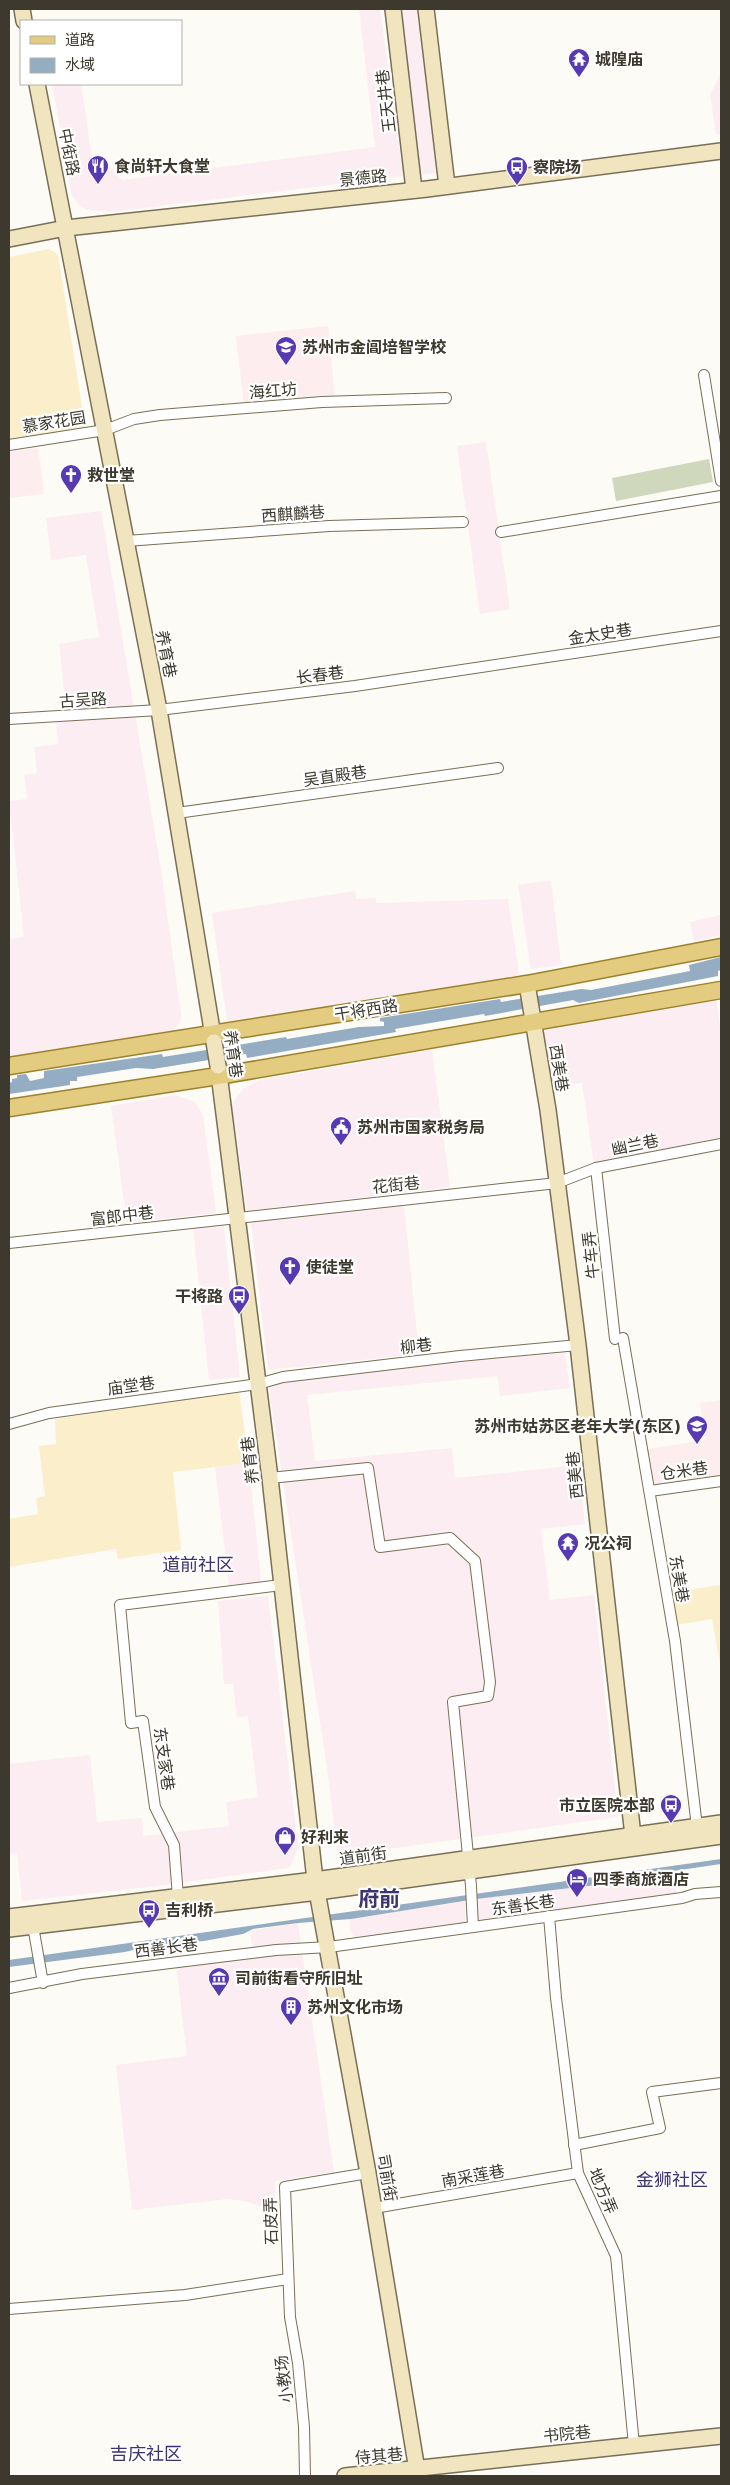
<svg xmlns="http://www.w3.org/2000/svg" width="730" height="2485" viewBox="0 0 730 2485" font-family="'DejaVu Sans','Noto Sans SC',sans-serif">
  <rect width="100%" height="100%" fill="#fdfbf6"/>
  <g fill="#fcedf2">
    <polygon points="359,9 380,9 403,176 112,212 88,210 78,204 72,196 52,84 81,84 92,158 99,157 122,180 375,147"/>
    <polygon points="399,9 420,9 441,172 419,175"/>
    <polygon points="721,73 721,134 716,134 710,95"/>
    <polygon points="486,442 510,609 480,614 457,446"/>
    <polygon points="101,511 161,870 181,1015 180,1023 171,1032 9,1057 9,939 24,937 9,801 27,799 24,775 37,773 34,747 58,744 55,710 66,709 59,644 99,637 86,555 51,560 46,518"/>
    <polygon points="551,880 561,965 531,969 518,885"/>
    <polygon points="355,891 356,899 376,898 376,903 508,899 519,973 516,976 227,1021 212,913"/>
    <polygon points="721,915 721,935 694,941 690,922"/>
    <polygon points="716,1000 721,1030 721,1137 594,1164 582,1083 548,1088 542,1033 549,1030"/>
    <polygon points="432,1050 450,1187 247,1211 232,1104 243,1089 260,1080"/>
    <polygon points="175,1095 195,1102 203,1115 216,1213 127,1223 111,1106"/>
    <polygon points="404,1205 419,1354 268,1370 251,1222"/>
    <polygon points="224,1226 240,1377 209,1380 193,1229"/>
    <polygon points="565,1353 570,1388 500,1396 497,1376 307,1395 315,1461 452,1448 455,1478 579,1465 585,1524 541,1529 550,1600 594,1595 618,1817 338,1856 327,1768 268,1384 415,1365"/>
    <polygon points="249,1463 261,1582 229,1585 215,1467"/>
    <polygon points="268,1596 298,1846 292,1864 287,1868 166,1885 22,1901 17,1853 9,1854 9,1764 90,1755 97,1822 142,1818 143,1836 229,1826 226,1802 258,1797 248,1716 237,1717 233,1684 224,1684 218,1601"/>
    <polygon points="674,1876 677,1897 477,1922 476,1899"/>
    <polygon points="465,1901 465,1923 358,1938 354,1937 350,1929 349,1919"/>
    <polygon points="298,1923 334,2172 275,2181 276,2211 244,2201 227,2199 132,2210 116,2065 187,2056 176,1967 254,1956 250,1931"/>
  </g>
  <g fill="#fbeeca">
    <polygon points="49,249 57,254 59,260 85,427 9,440 9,257"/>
    <polygon points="239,1391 249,1463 173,1472 181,1550 118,1559 116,1549 9,1567 9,1519 38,1514 36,1498 45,1496 39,1446 56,1444 55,1419"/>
    <polygon points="721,1585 721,1670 712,1619 676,1625 671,1592"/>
  </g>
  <g fill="#fdedee">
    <polygon points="328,326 335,397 244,406 236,336"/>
    <polygon points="38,448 44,494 9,498 9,452"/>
    <polygon points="721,1400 721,1476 647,1486 641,1450 705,1440 700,1403"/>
  </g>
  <polygon fill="#cfd7bc" points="709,459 713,482 616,501 612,478"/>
  <g fill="#94adc2">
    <polygon points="721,957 721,970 718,971 718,976 579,1003 573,1000 485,1016 484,1014 395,1029 396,1032 247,1058 246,1054 153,1069 136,1068 77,1077 77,1081 70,1081 70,1085 9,1094 9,1083 12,1082 12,1079 17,1078 17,1075 26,1074 30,1081 44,1078 44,1071 162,1054 163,1057 286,1037 287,1039 359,1027 384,1026 384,1022 380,1021 380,1018 500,999 501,1002 581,989 591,990 690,971 689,965"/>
    <polygon points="721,1859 721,1864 673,1871 674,1876 476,1899 351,1919 298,1923 253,1929 243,1934 204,1941 153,1945 125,1952 9,1967 9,1960"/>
  </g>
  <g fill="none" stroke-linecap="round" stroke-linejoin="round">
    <g stroke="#786f56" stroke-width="12">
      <g id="street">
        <polyline points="704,375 721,481"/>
        <polyline points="9,445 105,430 134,419 160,415 322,402 446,398"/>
        <polyline points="501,532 721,496"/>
        <polyline points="126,541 329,526 463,522"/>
        <polyline points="9,719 159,710 355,686 721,631"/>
        <polyline points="177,813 498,768"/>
        <polyline points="596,1168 615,1339"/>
        <polyline points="9,1243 557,1183 596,1168 721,1144"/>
        <polyline points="623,1338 675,1641 697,1827"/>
        <polyline points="9,1424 49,1413 258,1384 283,1377 460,1356 578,1345"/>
        <polyline points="270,1478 368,1468 380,1547 450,1538 475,1561 490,1682 488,1696 453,1702 471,1886 473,1927"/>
        <polyline points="650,1491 721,1481"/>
        <polyline points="178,1897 174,1845 155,1807 143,1721 131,1723 120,1605 281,1585"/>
        <polyline points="549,1916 556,1998 578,2173 616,2256 634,2445"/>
        <polyline points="33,1926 43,1983"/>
        <polyline points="9,1988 82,1974 170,1963 276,1950 329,1947 682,1898 695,1894 721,1892"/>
        <polyline points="574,2145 660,2128 652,2092 721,2083"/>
        <polyline points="374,2208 578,2173"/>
        <polyline points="9,2309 185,2295 288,2279"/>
        <polyline points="305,2476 304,2427 298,2363 290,2317 285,2187 368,2173"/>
      </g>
    </g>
    <g stroke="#786f56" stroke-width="18">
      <g id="secondary">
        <polyline points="22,9 24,21"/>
        <polyline points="393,9 414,190"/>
        <polyline points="426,9 447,186"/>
        <polyline points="37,84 159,710 214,1042"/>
        <polyline points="9,239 66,228 427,189 721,151"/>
        <polyline points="527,984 548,1110 578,1345 633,1836"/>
        <polyline points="218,1066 270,1478 315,1880 368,2173 418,2476"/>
        <polyline points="9,1917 315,1880 721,1823"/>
        <polyline points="9,1929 318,1892 721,1836"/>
        <polyline points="345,2476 721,2436"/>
      </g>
    </g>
    <g stroke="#9d822d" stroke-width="19">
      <g id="primary">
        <polyline points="9,1066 527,984 721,947"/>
        <polyline points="9,1108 218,1076 721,990"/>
      </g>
    </g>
    <use href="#street" stroke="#fff" stroke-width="10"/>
    <use href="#secondary" stroke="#f1e5c0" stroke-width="15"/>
    <use href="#primary" stroke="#e3cb80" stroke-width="16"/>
    <g stroke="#786f56" stroke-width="18" stroke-linecap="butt">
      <polyline id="secondary-bridge" points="214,1042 218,1066"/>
    </g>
    <use href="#secondary-bridge" stroke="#f1e5c0" stroke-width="15"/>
  </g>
  <defs>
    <g id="temple-pin" transform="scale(1.125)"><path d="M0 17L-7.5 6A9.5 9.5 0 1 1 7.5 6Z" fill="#573ab2" stroke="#fff"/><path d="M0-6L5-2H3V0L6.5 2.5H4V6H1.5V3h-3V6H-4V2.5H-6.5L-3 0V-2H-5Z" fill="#fff"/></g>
    <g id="restaurant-pin" transform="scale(1.125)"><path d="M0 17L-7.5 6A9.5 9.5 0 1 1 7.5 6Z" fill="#573ab2" stroke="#fff"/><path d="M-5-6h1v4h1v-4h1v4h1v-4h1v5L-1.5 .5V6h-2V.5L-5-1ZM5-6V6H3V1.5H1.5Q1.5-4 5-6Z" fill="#fff"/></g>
    <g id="bus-pin" transform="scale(1.125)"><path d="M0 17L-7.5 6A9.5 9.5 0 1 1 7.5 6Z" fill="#573ab2" stroke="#fff"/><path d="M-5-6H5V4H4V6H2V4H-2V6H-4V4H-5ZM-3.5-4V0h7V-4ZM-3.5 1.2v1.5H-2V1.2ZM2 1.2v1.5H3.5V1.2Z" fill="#fff"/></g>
    <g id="school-pin" transform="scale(1.125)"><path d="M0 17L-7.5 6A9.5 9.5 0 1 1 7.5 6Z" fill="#573ab2" stroke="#fff"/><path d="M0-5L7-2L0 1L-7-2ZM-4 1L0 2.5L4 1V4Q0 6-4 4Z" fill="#fff"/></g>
    <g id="church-pin" transform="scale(1.125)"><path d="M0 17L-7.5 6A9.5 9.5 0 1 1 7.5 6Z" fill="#573ab2" stroke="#fff"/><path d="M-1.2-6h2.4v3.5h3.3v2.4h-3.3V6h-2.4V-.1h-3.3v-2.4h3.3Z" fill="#fff"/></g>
    <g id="civic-pin" transform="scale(1.125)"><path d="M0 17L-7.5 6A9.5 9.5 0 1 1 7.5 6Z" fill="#573ab2" stroke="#fff"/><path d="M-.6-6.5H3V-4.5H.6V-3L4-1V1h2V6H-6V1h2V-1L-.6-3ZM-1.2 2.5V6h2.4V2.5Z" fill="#fff"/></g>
    <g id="university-pin" transform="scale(1.125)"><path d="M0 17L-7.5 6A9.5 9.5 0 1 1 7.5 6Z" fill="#573ab2" stroke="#fff"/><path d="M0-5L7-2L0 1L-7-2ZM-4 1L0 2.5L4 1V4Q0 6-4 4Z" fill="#fff"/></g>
    <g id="shop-pin" transform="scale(1.125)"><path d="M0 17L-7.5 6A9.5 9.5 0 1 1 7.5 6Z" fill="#573ab2" stroke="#fff"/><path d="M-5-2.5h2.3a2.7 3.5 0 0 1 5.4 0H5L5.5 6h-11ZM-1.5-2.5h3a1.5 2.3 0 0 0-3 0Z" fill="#fff"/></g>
    <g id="hotel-pin" transform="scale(1.125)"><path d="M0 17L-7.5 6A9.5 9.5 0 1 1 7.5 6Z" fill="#573ab2" stroke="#fff"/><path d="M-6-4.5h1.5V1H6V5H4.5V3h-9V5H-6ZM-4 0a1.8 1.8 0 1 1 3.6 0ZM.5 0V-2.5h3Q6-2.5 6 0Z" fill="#fff"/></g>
    <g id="museum-pin" transform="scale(1.125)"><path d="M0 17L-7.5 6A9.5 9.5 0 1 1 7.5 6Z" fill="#573ab2" stroke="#fff"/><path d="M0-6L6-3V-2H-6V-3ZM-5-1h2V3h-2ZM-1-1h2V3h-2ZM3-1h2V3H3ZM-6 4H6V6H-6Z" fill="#fff"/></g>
    <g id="building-pin" transform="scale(1.125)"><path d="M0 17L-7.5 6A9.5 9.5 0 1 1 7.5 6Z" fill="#573ab2" stroke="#fff"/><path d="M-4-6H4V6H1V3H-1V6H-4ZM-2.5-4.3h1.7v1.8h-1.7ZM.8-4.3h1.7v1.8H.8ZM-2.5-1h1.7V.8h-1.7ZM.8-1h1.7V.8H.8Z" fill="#fff"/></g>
  </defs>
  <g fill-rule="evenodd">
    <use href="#temple-pin" x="579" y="59"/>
    <use href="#restaurant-pin" x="98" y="166"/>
    <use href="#bus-pin" x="517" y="167"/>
    <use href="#school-pin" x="286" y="347"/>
    <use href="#church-pin" x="71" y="475"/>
    <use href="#civic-pin" x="341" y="1127"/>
    <use href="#church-pin" x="290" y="1267"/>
    <use href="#bus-pin" x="239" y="1296"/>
    <use href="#university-pin" x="697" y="1426"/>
    <use href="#temple-pin" x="568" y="1543"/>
    <use href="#bus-pin" x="671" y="1805"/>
    <use href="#shop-pin" x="285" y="1837"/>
    <use href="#hotel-pin" x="577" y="1879"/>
    <use href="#bus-pin" x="149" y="1910"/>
    <use href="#museum-pin" x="219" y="1978"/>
    <use href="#building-pin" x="291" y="2007"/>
  </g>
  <g text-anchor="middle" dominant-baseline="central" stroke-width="4.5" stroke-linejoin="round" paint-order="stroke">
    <g font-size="16" font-weight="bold" fill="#3d392e" stroke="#fff" text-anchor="start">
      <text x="595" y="59">城隍庙</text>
      <text x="114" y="166">食尚轩大食堂</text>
      <text x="533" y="167">察院场</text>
      <text x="302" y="347">苏州市金阊培智学校</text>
      <text x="87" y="475">救世堂</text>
      <text x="357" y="1127">苏州市国家税务局</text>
      <text x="306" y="1267">使徒堂</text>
      <text x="223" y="1296" text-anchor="end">干将路</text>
      <text x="681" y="1426" text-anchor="end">苏州市姑苏区老年大学(东区)</text>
      <text x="584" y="1543">况公祠</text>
      <text x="655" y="1805" text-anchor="end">市立医院本部</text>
      <text x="301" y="1837">好利来</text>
      <text x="593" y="1879">四季商旅酒店</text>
      <text x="165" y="1910">吉利桥</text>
      <text x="235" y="1978">司前街看守所旧址</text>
      <text x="307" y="2007">苏州文化市场</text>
    </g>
    <g font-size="16" fill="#3d392e" stroke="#fff">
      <text transform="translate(386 101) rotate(-97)">王天井巷</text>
      <text transform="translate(69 152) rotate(79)">中街路</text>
      <text transform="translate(363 178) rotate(-6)">景德路</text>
      <text transform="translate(273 391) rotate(-5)">海红坊</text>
      <text transform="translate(54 422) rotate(-9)">慕家花园</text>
      <text transform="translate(293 514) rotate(-4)">西麒麟巷</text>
      <text transform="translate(600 634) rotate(-9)">金太史巷</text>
      <text transform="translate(166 654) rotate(79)">养育巷</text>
      <text transform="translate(320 675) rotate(-7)">长春巷</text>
      <text transform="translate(83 700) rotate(-4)">古吴路</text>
      <text transform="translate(335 776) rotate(-8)">吴直殿巷</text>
      <text transform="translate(366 1010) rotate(-9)">干将西路</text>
      <text transform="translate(233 1054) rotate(82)">养育巷</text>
      <text transform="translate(559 1068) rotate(81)">西美巷</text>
      <text transform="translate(635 1145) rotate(-12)">幽兰巷</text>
      <text transform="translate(396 1185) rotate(-6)">花街巷</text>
      <text transform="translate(122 1216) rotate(-7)">富郎中巷</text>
      <text transform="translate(591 1255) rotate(-96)">牛车弄</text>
      <text transform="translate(416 1346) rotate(-7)">柳巷</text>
      <text transform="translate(131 1386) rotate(-8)">庙堂巷</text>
      <text transform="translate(250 1460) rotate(-97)">养育巷</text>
      <text transform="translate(684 1471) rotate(-8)">仓米巷</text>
      <text transform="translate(575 1475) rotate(-96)">西美巷</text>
      <text transform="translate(679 1579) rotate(80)">东美巷</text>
      <text transform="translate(164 1759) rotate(82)">东支家巷</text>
      <text transform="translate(363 1856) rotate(-8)">道前街</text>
      <text transform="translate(523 1905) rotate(-8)">东善长巷</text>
      <text transform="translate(166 1948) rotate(-7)">西善长巷</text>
      <text transform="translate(473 2176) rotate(-10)">南采莲巷</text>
      <text transform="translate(387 2178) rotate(80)">司前街</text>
      <text transform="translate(603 2191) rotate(67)">地方弄</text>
      <text transform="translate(271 2221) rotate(-92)">石皮弄</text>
      <text transform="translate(284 2379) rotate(-97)">小教场</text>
      <text transform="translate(567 2434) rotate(-6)">书院巷</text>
      <text transform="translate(379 2456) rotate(-5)">侍其巷</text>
    </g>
    <g font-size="18" fill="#3d336f" stroke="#fff">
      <text x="198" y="1564">道前社区</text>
      <text x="672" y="2179">金狮社区</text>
      <text x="146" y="2453">吉庆社区</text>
    </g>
    <g font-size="21" font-weight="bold" fill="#3d336f" stroke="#fff">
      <text x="379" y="1899">府前</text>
    </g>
  </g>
  <rect width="730" height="2485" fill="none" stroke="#3d392e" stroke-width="20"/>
  <rect x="20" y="20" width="162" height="65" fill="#ffffff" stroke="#b1b0ab"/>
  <rect x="30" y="36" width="25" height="8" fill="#e3cb80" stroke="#b1b0ab"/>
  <text x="65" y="45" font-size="15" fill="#3d392e">道路</text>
  <rect x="30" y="58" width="25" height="15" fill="#94adc2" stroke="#b1b0ab"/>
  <text x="65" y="70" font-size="15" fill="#3d392e">水域</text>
</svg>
